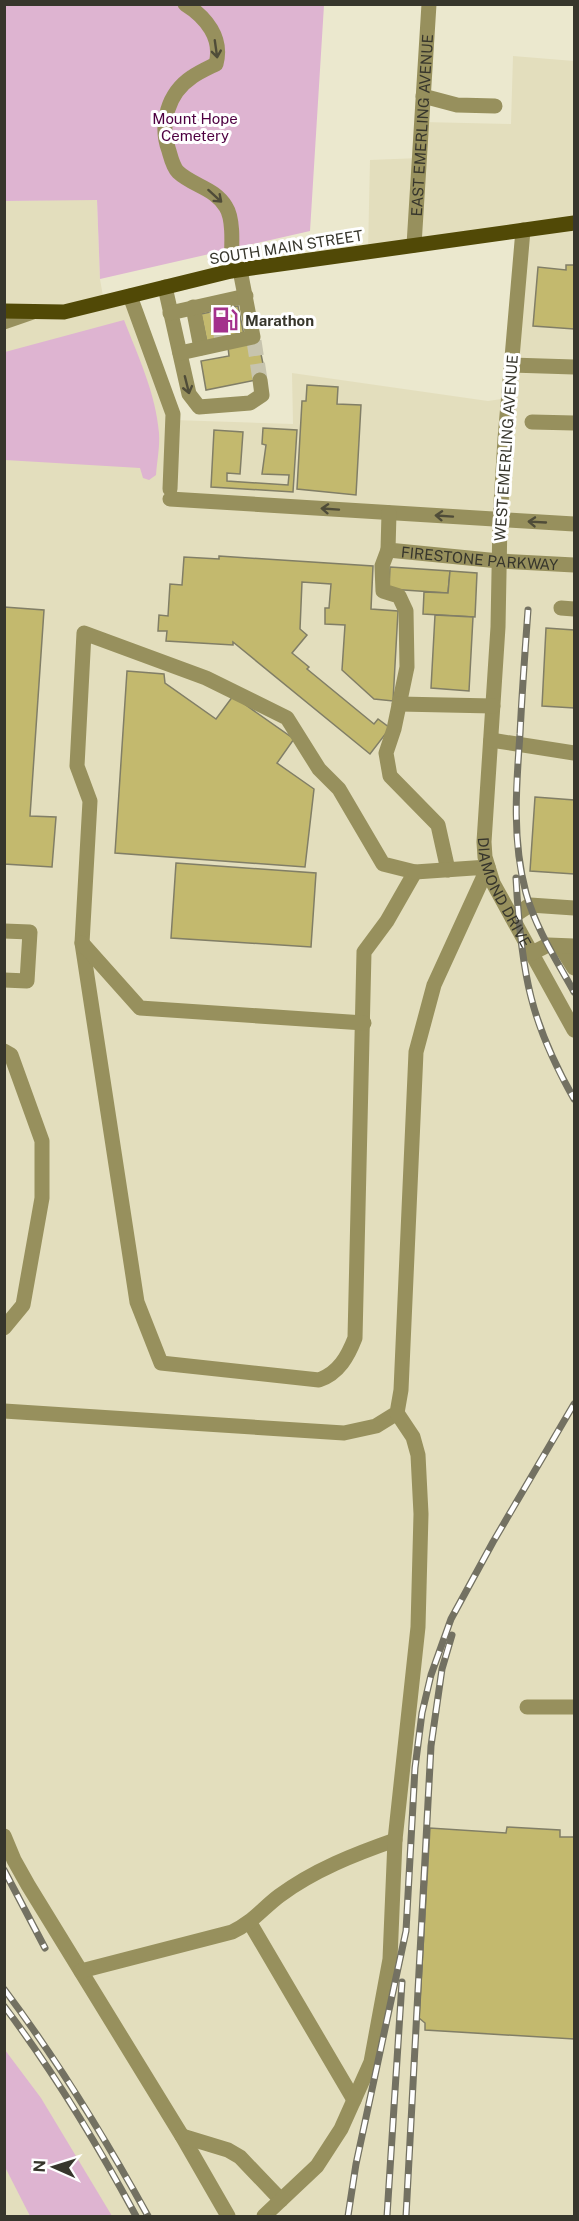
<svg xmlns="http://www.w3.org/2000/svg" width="579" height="2221" viewBox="0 0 579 2221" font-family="'Public Sans',sans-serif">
  <rect width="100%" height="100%" fill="#ebe8ce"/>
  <polygon fill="#e3debd" points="513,56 574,61 574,2216 5,2216 4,201 97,199 100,279 104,302 130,296 174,420 293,424 292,373 488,401 508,398 523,230 368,252 370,160 420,158 422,122 511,124"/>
  <g fill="#deb4d1">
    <polygon points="4,5 324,5 310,231 100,279 97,200 5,201"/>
    <path d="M124 320C138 356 156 394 159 433 160 447 157 461 156 475L149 480 143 478 140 468 5 460V352Z"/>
    <polygon points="5,2050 41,2098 112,2216 30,2216 5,2167"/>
  </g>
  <g fill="#c3b96e" stroke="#817e66" stroke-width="1.5">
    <polygon points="566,265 574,265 574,329 533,326 538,267 566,270"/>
    <polygon points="238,306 244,335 207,343 201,314"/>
    <polygon points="258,340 266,378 206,390 201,361 229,356 228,347"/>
    <polygon points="307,385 338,387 337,404 361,405 356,495 297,489 302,401 306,401"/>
    <polygon points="263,428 297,430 293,492 211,487 214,430 243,432 240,474 227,473 227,481 288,485 289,475 262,474 266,445 262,444"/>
    <polygon points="219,556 373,566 371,609 398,611 393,701 374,699 342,670 345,625 325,624 325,608 329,608 331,584 302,582 300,629 307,635 292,653 309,667 307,669 374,724 378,719 390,728 370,754 233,642 233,645 166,641 167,631 158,631 159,615 168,616 170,584 182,585 184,557 219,559"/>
    <polygon points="390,567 450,571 448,593 389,589"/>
    <polygon points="450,571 477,573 475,617 423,614 424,592 448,593"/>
    <polygon points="4,607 44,610 30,816 56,817 52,867 4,864"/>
    <polygon points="435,615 473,617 469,691 431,688"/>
    <polygon points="546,628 574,630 574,708 542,706"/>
    <polygon points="127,671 164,674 165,683 216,719 233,696 294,739 277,763 314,789 305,867 115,853"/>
    <polygon points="535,797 574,800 574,874 530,871"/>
    <polygon points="176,863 316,873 311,947 171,938"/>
    <polygon points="507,1827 560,1830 560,1837 574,1837 574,2039 425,2030 425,2023 419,2018 430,1828 506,1833"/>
  </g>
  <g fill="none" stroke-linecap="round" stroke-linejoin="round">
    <g stroke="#c7c4ae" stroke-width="15" stroke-dasharray="15 8" stroke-linecap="butt">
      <polyline points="217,311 222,340"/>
      <polyline points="254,341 260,380"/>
    </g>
    <g stroke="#97905d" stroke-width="15">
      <path d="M185 4C206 17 223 38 216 64 208 68 199 72 192 77 168 93 159 124 169 151 171 158 173 167 178 172 193 186 215 188 226 207 235 221 231 254 231 271"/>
      <polyline points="423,96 457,105 495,106"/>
      <path id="s1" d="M523 230 505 439 500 520 498 627 484 842 485 857 493 883 574 1030"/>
      <path id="s2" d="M414 245 429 4"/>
      <polyline points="165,287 189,394 199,407 250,403 262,395 260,380"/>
      <polyline points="130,296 173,414 170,489"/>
      <polyline points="193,307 201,348"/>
      <polyline points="170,313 246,296"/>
      <polyline points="4,322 33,312"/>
      <polyline points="180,353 253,337 240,270"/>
      <polyline points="511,365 574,367"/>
      <polyline points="532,422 574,423"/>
      <polyline points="170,499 574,524"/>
      <path id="s3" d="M389 513 388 550 499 561 574 565"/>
      <polyline points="388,550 382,566 383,591 399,596 406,611 407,667 394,729 386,753 390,776 438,825 448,870"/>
      <polyline points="561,608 574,609"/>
      <path d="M84 633 206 678 287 718 319 769 339 789 383 864 415 872 387 921 364 952 355 1338C348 1356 339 1373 319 1380L161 1363 137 1302 82 943 90 801 77 766Z"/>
      <polyline points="399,704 493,706"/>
      <polyline points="491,740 574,753"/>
      <polyline points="512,917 530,905 574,908"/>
      <polyline points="4,931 30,932 27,981 4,980"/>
      <polyline points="82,943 140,1008 364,1023"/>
      <polyline points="560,946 574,968"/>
      <polyline points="532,953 548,945 574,946"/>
      <polyline points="4,1051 11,1055 42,1141 42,1198 23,1305 4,1328"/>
      <polyline points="4,1411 344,1433 376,1426 397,1413 401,1390 416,1052 434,985 488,867 415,872"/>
      <polyline points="527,1707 574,1707"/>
      <polyline points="4,1836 14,1860 28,1885 182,2136 228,2216"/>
      <polyline points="250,1923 354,2100"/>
      <path d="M81 1971 232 1932C253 1922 262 1909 279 1896 314 1870 355 1854 395 1840"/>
      <polyline points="182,2136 228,2150 240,2157 281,2200"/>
      <polyline points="264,2216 317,2166 341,2129 371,2062 390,1959 395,1840 418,1627 421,1514 418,1455 413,1437 397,1413"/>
    </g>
    <polyline stroke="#514906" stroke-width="15" points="4,311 64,312 231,271 574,223"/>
    <g stroke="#737162" stroke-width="7">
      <g id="rail">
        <path d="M528 610C525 651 522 693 520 734 516 787 512 841 526 893 536 929 557 961 574 992"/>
        <path d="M516 878C518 915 522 962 531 997 540 1033 556 1067 574 1099"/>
        <polyline points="4,1870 45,1948"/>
        <path d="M4 1989C58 2061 105 2138 148 2216"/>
        <path d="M4 2006C54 2072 97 2144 136 2216"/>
        <polyline points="348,2216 356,2164 406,1931 415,1768 422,1713 431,1675 451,1619 493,1542 574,1404"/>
        <polyline points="387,2216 402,1982"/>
        <polyline points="406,2216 431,1746 442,1669 452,1635"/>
      </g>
    </g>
    <use href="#rail" stroke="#fff" stroke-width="4.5" stroke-dasharray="14" stroke-linecap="butt"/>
  </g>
  <defs><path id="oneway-shaft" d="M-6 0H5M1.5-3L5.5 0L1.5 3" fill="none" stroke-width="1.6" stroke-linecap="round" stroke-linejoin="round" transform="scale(1.5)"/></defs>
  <g stroke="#4f4c38">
    <use href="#oneway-shaft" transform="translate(216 49) rotate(82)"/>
    <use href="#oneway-shaft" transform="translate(215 196) rotate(42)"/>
    <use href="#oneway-shaft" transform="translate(187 385) rotate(76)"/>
    <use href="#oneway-shaft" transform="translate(330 509) rotate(-176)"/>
    <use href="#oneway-shaft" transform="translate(444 516) rotate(-176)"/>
    <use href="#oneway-shaft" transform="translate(537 522) rotate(-177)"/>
  </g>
  <defs>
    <g id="fuel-bare" transform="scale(2.07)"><path d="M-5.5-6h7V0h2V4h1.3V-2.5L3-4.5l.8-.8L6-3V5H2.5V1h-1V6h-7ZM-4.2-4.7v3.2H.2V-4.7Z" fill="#a3318c" stroke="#fff" stroke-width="2.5" paint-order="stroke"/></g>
  </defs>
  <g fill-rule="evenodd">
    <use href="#fuel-bare" x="225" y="320"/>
  </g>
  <g text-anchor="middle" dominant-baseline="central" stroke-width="6" stroke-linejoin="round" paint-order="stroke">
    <g font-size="15" fill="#4e0041" stroke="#fff">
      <text x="195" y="118">Mount Hope<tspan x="195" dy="17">Cemetery</tspan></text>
    </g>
    <g font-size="15" fill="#37362c" stroke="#fff">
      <text stroke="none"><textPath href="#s2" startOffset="120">EAST EMERLING AVENUE</textPath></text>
      <text transform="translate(286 247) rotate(-9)">SOUTH MAIN STREET</text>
      <text transform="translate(506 448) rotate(-86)">WEST EMERLING AVENUE</text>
      <text stroke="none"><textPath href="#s3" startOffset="129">FIRESTONE PARKWAY</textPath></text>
      <text stroke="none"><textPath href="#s1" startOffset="668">DIAMOND DRIVE</textPath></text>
    </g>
    <g font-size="15" font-weight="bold" fill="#37362c" stroke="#fff" text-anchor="start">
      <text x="245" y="320">Marathon</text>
    </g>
  </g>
  <rect width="579" height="2221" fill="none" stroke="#37362c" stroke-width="12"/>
  <g transform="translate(54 2167) rotate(273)" stroke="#ffffff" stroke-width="4.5" paint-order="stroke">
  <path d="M0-4.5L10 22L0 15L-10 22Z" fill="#37362c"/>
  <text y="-9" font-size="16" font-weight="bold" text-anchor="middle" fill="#37362c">N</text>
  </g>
</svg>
